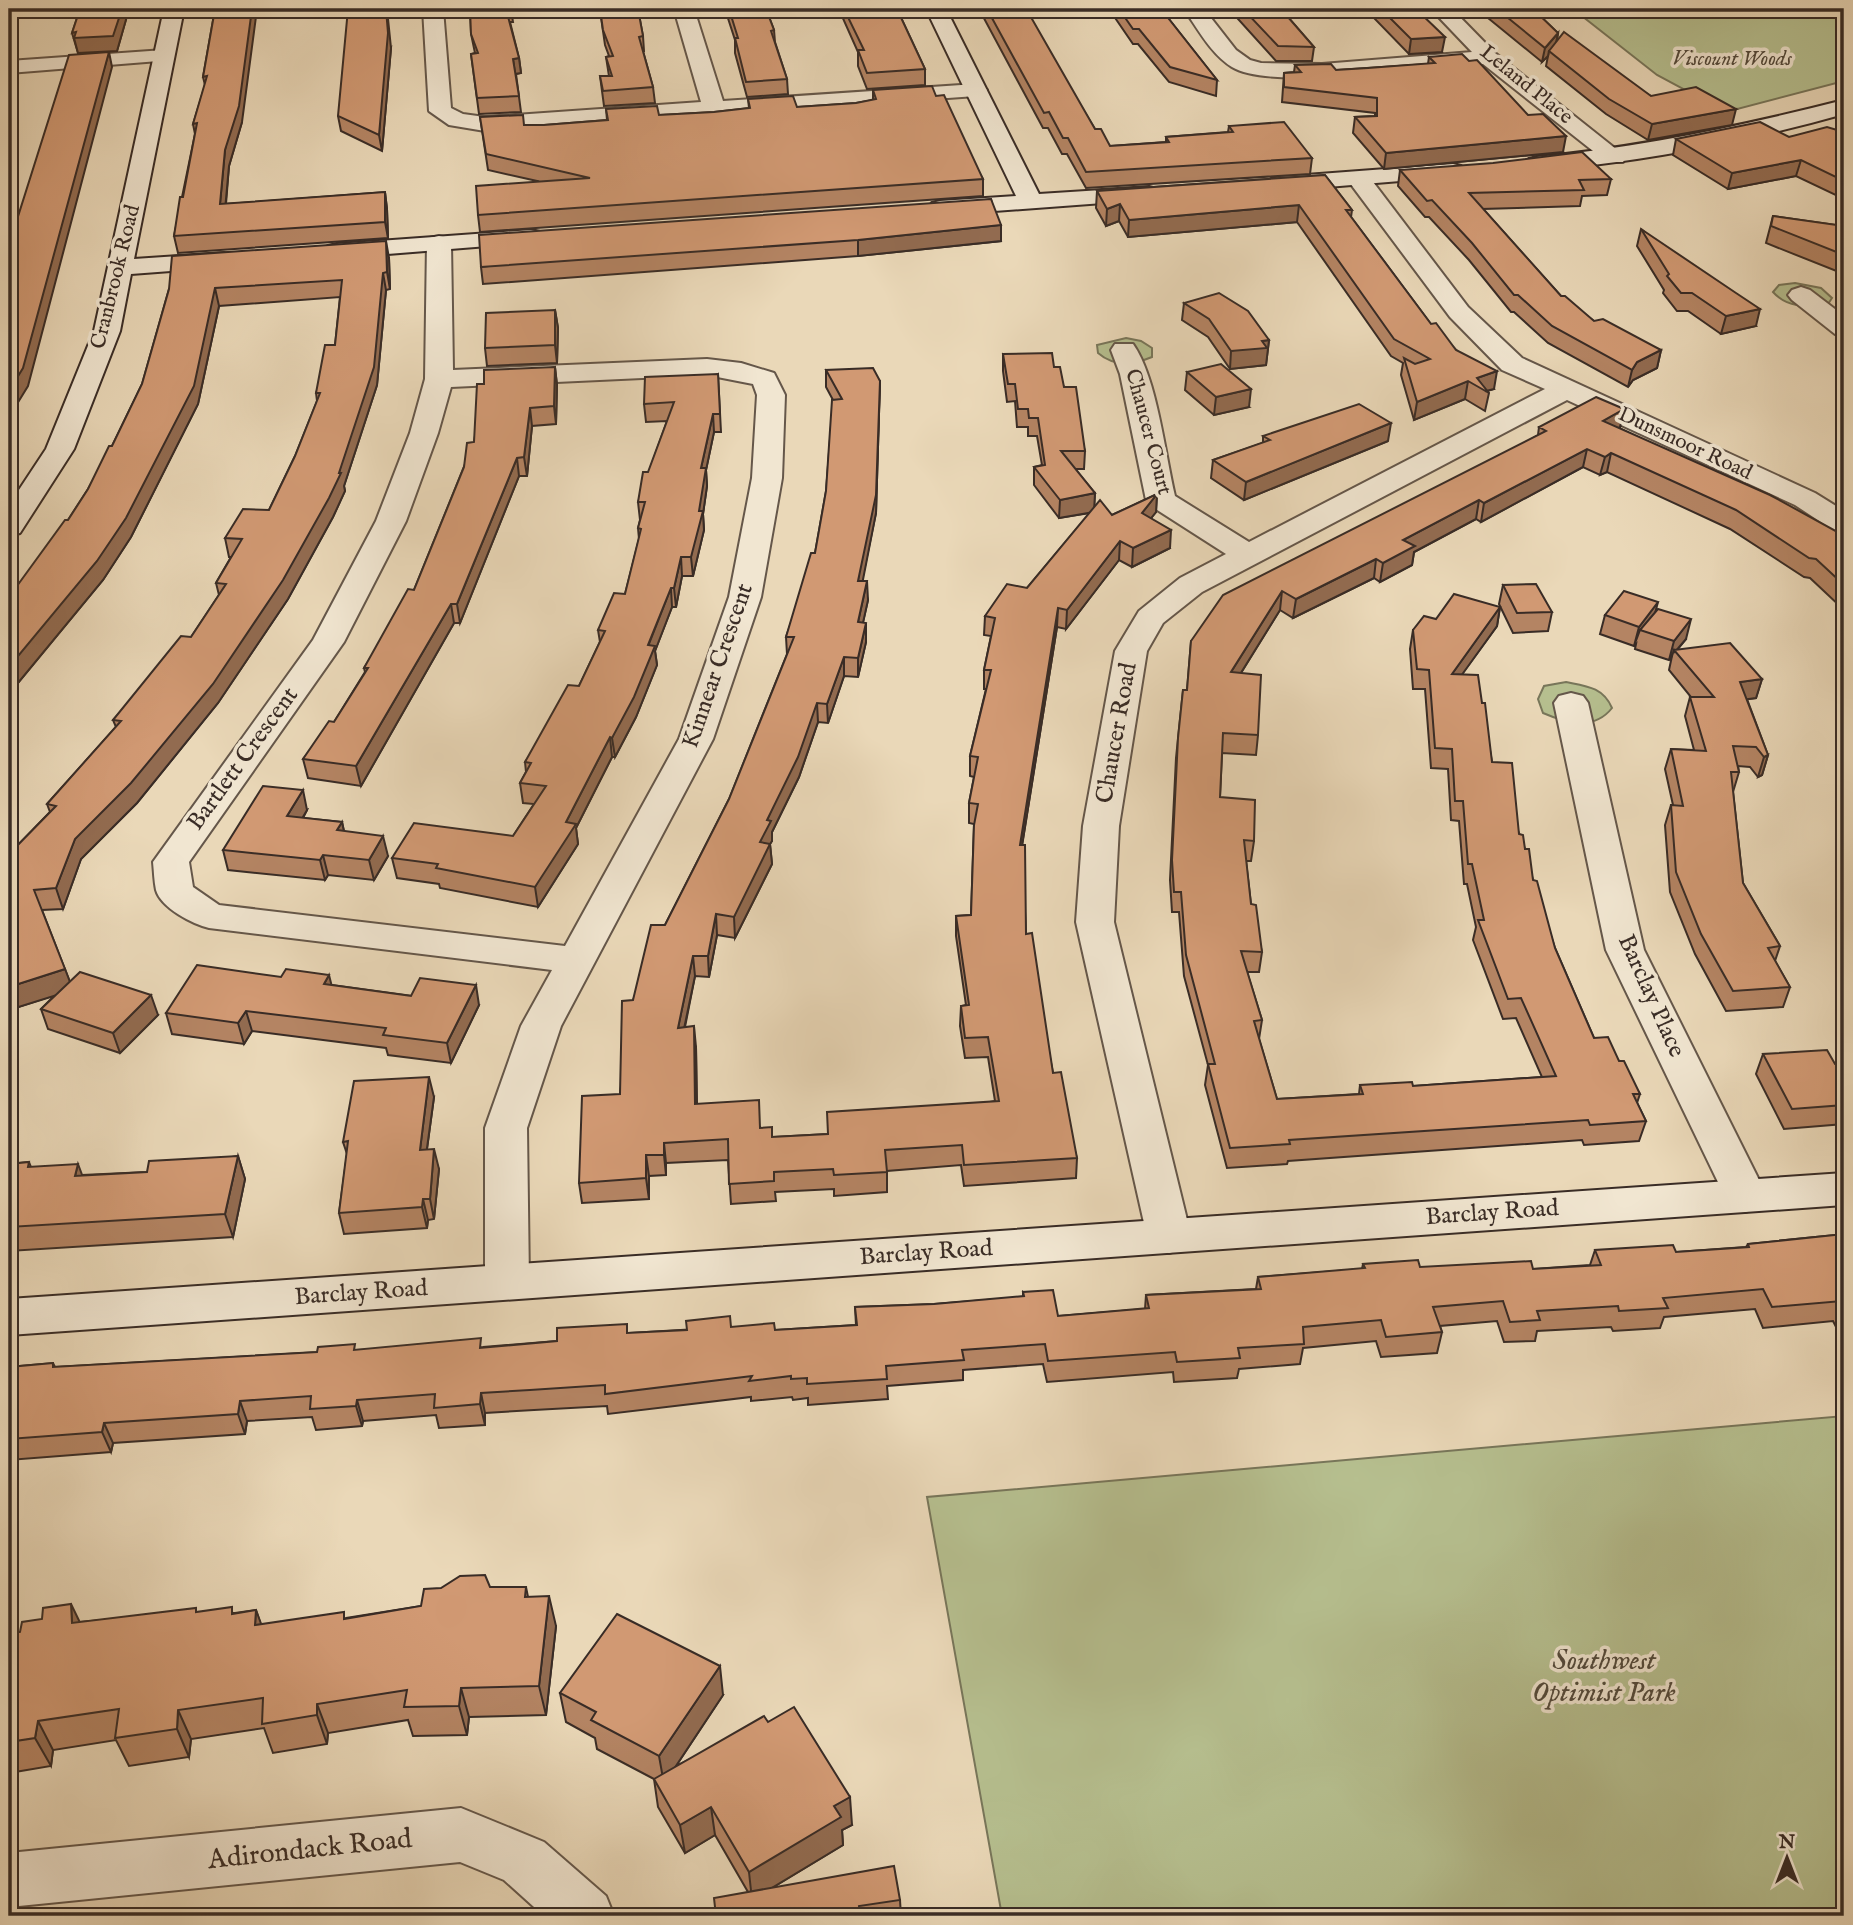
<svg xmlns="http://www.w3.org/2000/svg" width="1853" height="1925" viewBox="0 0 1853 1925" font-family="'IM FELL English',serif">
  <rect width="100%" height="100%" fill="#ead8b8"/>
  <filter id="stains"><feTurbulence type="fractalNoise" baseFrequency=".00286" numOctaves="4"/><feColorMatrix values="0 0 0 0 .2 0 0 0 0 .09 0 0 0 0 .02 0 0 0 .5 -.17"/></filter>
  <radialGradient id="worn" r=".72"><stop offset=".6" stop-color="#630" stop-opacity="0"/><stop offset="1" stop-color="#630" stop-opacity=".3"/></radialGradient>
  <g fill="#b6bf8f" stroke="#78765a" stroke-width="2">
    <polygon points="1573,9 1844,9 1844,81 1726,112 1657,75"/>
    <path d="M1795 283 1821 288 1832 298 1828 304C1807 306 1788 309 1773 292L1779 285Z"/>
    <path d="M1126 338 1141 341 1152 348V357C1133 365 1114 367 1098 353L1097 345Z"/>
    <path d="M1566 682C1586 686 1603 687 1612 708 1594 731 1566 723 1543 713L1538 699 1544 686Z"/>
    <polygon points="1844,1416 1844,1916 1002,1916 927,1497"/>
  </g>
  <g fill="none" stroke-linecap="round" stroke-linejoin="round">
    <g stroke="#65574a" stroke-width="4">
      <g id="street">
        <polygon points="423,9 443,9 451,108 463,114 485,117 701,102 674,9 694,9 723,101 976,84 987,90 976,96 485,131 449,125 429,111"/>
        <path d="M1184 9H1204L1236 50 1250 60 1261 63 1322 64 1472 52 1431 9H1452L1495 53 1626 157 1623 162H1607L1483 64C1432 68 1271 91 1232 67 1211 54 1198 29 1184 9Z"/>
        <polygon points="164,50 174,56 171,60 9,73 9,61"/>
        <path d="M1359 172 1367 174 1468 307 1522 358 1815 493 1844 511V533L1833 530 1795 505 1567 400 1202 592 1163 623 1147 651 1119 826 1114 922 1191 1236 1184 1248 1169 1253 1154 1248 1147 1236 1076 922 1083 826 1115 651 1139 611 1180 578 1226 554 1151 506 1146 500 1120 374 1111 350 1115 344H1133C1157 378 1165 454 1175 496L1249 542 1545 389 1502 370 1450 317 1347 179 1351 174Z"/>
        <path d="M439 236 448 238 451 243 453 370 707 359 741 363 774 373 785 395 782 478 761 597 713 739 561 1026 527 1128 529 1282 523 1294 507 1299 491 1294 485 1282V1128L521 1026 552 970 209 928C193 924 161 908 156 890 154 881 154 871 153 862L313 640 376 521 410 433 425 379 427 243 430 238ZM707 375 753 384 757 395 752 478 729 597 679 739 565 946 219 905 193 887 189 862 344 642 406 521 438 433 451 387Z"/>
        <polygon points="1801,287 1810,290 1844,316 1844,336 1835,334 1792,300 1788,295 1792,290"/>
        <polygon points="1571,693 1583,696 1588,703 1644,950 1767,1196 1760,1207 1745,1212 1730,1207 1606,950 1554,703 1559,696"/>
        <polygon points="461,1808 544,1842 606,1896 614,1916 544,1916 504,1880 460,1862 9,1907 9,1853"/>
      </g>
    </g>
    <g stroke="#392c26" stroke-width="4">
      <g id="secondary">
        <polygon points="164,9 184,9 134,259 224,253 233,255 236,260 233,265 224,267 131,274 120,331 74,449 20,533 9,536 9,505 46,449 94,331"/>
        <polygon points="926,9 946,9 1039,194 1149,187 1157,189 1161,194 1157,199 940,215 932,213 928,208 932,203 940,201 1016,196"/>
        <path d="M1844 100V114C1762 137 1678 155 1593 165 1573 168 1548 174 1529 169L1525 164 1529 159 1537 157C1642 147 1742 126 1844 100Z"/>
        <polygon points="1453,164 1461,166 1465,171 1461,176 1279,191 1271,189 1267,184 1271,179 1279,177"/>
        <polygon points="531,230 540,232 543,237 540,242 337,258 328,256 325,251 328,246 337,244"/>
        <polygon points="1844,1173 1844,1205 9,1335 9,1299"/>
      </g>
    </g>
    <use href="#street" fill="#f1e6d1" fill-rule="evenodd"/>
    <use href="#secondary" fill="#f1e6d1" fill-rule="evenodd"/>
  </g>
  <g fill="#b48463" stroke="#392c26" stroke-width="2">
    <polygon points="80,9 129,9 117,51 78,53 72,33"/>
    <polygon points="215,9 242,122 229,166 226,204 385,192 387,209 388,238 178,253 174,236 195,134 193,124 205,85 203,77"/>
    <polygon points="470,9 511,9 513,22 510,22 519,58 521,73 516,74 521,112 479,114 471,54 475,53 471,34"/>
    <polygon points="589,9 638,9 643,36 644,51 643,51 653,87 655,103 604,106 600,76 609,76 606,57 609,56 605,45 600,10"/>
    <polygon points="725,9 766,9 774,30 775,42 787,79 788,94 747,97 735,53 735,40"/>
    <polygon points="840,9 897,9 925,69 925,85 867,89 858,66 858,52 841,14"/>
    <polygon points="979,9 1022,9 1095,129 1110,146 1166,142 1166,137 1228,132 1229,126 1312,158 1310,174 1086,188 1067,154 1062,154 1048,128 1043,128"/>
    <polygon points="1109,9 1161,9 1217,80 1216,96 1169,82 1138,44 1133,44"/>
    <polygon points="1229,9 1281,9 1314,47 1312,61 1276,61"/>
    <polygon points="1373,9 1416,9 1442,52 1409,54 1372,16"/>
    <polygon points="1477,9 1533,9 1558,33 1557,41 1651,96 1732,125 1648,140 1606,114 1546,66 1548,56 1542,62"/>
    <polygon points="391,48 382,151 341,131 338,116"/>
    <polygon points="1429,57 1563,152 1384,169 1353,133 1355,117 1375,116 1375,113 1282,102 1284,73 1294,72 1295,65 1336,70 1428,64"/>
    <polygon points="873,90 936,96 983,179 983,196 480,232 478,215 537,181 488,170 480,117 524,125 544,125 607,120 606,109 659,115 714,112 749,108 748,99 797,107 856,103 873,100"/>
    <polygon points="1844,133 1844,199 1796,176 1728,189 1673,155 1676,139 1789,137"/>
    <polygon points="1400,170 1611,179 1607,195 1582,196 1580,206 1483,209 1561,296 1594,321 1661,350 1657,368 1633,380 1628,387 1548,343 1514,312 1511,312 1469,260 1429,217 1425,217 1398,186"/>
    <polygon points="1325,175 1352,210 1351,217 1431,324 1494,389 1487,391 1489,393 1485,411 1465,399 1414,420 1401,375 1403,363 1391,356 1297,222 1128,237 1119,221 1106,226 1096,208 1097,191"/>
    <polygon points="991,199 1001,241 858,256 483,284 481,267"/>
    <polygon points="1773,216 1844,226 1844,274 1766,243"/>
    <polygon points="1641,229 1756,326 1721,334 1688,311 1677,311 1663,293 1664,290 1637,246"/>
    <polygon points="389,258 390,289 386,290 377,385 344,486 345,491 333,517 288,599 218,703 137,803 81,859 63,909 42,910 70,982 158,1015 120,1053 48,1029 41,1009 55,995 9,1010 9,849 14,849 50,812 47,804 116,727 113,720 191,637 219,595 216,583 231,557 229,557 225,538 269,510 295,456 317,401 316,393 335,345 340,297 219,306 198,404 131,537 103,580 13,689 9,688 9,597 68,520 88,489 112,446 142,384 169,289"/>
    <polygon points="1184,303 1269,340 1266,365 1230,369 1208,337 1182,320"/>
    <polygon points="555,310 558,328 557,363 487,366 485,348"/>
    <polygon points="1003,354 1054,367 1064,387 1085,451 1084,469 1075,469 1095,493 1094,508 1112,515 1157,494 1156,512 1151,518 1170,548 1132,567 1119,560 1066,629 1057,627 1022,845 1026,934 1053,1073 1077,1158 1076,1178 964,1186 961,1165 887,1171 887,1192 834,1196 834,1189 775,1192 776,1201 731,1204 728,1160 666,1163 666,1175 649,1176 649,1199 582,1203 579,1183 620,1094 633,1000 665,925 729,799 787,654 786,637 815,553 826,491 833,400 826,387 826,370 880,381 876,513 862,581 868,600 863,622 866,642 858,677 844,676 828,723 818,722 799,777 772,832 772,841 770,844 772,864 735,938 717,935 709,977 695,976 685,1027 696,1047 697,1104 761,1128 773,1137 828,1134 995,1101 988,1057 965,1058 960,1026 961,1006 966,1005 956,936 956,916 971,915 974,824 969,823 969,803 974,777 970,776 970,756 986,689 984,689 984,670 991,636 984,635 985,616 1027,588 1090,513 1059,518 1034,485 1034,467 1042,465 1037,436 1028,436 1028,427 1017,427 1015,401 1007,402 1003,371"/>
    <polygon points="555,367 557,385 556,424 532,426 527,476 519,476 460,623 454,623 361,786 308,778 303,759 334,722 365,672 364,668 414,590 474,442 484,384"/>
    <polygon points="1187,372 1249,407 1214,415 1185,390"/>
    <polygon points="718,374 721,432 714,432 706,470 707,486 703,514 704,530 693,576 682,576 676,607 672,607 655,651 657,665 636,717 615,757 612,757 576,828 578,844 538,907 440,888 439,884 397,878 392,858 513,836 534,804 523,803 520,783 526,772 525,762 579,686 600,642 598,630 625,594 639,539 638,528 640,520 638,502 667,421 646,422 644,404"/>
    <polygon points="1539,427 1620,427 1619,428 1844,537 1844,610 1810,578 1804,577 1730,529 1607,472 1600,475 1583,467 1481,522 1476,519 1414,552 1412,565 1380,582 1374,578 1293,618 1280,610 1241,673 1258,735 1256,755 1222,753 1220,797 1254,841 1251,861 1246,861 1251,904 1262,952 1259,972 1247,972 1262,1020 1259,1039 1277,1099 1359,1094 1360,1085 1413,1086 1542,1077 1516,1018 1503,1019 1473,940 1476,927 1467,884 1464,884 1459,821 1451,820 1448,769 1431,768 1425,689 1413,689 1410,649 1413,630 1436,619 1500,607 1497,626 1462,674 1482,703 1492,762 1525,849 1533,880 1555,948 1594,1038 1619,1061 1640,1094 1637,1103 1646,1121 1639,1141 1584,1145 1582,1140 1288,1161 1287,1164 1227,1168 1205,1085 1208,1065 1184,976 1179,912 1172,912 1170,880 1176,758 1183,690 1187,690 1191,641 1538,435"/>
    <polygon points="1263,436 1388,441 1244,500 1211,478 1213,460 1263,443"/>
    <polygon points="1503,585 1552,612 1548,631 1513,633 1499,604"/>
    <polygon points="1655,612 1686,639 1677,650 1762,679 1756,698 1747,699 1768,755 1762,775 1758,777 1750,767 1738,766 1739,772 1733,792 1743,883 1780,946 1775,961 1790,987 1783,1007 1726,1011 1695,954 1670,892 1665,825 1671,805 1673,805 1665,769 1671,749 1694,750 1685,716 1690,697 1691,697 1669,670 1672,656 1669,660 1635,649 1636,644 1634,646 1600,634 1605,615"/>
    <polygon points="307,810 303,818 342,822 344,831 388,856 374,880 328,875 325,880 228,870 223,850"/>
    <polygon points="332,985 479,1005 451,1063 388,1055 386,1048 252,1031 244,1044 172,1034 166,1013"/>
    <polygon points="1763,1054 1835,1064 1844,1063 1844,1124 1784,1129 1756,1074"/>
    <polygon points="434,1097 427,1149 439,1169 434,1219 428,1220 427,1228 344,1234 339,1213 347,1154 343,1142"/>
    <polygon points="238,1156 245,1179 233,1237 9,1251 9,1164 29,1162 31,1167 82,1175 147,1172"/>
    <polygon points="1844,1234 1844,1326 1836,1327 1833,1321 1763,1328 1755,1309 1664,1317 1660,1328 1613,1331 1611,1327 1537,1331 1535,1341 1504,1342 1497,1321 1440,1326 1442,1332 1437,1353 1381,1357 1376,1341 1303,1348 1300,1364 1239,1369 1237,1378 1174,1382 1173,1372 1047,1382 1043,1364 963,1370 963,1380 887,1386 888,1399 808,1405 808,1398 793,1400 792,1397 751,1401 751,1397 608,1414 607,1406 534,1410 485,1413 485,1425 439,1428 436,1415 363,1421 362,1426 316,1430 312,1417 247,1421 245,1434 113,1443 111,1452 9,1460 9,1367 53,1363 55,1367 356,1350 483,1347 557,1341 629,1333 732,1327 775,1330 856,1325 855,1307 934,1304 1023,1297 1023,1292 1058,1316 1145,1309 1146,1295 1256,1289 1258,1277 1362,1269 1363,1264 1420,1267 1533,1269 1590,1265 1595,1250 1676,1252 1746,1247 1748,1244"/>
    <polygon points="490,1587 526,1587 528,1597 556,1626 546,1715 469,1717 467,1735 413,1736 408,1720 328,1733 327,1744 273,1753 264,1728 191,1739 189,1757 129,1766 116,1740 53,1750 51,1766 9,1773 9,1634 79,1622 198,1612 235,1613 256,1610 261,1625 346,1618 421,1606"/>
    <polygon points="560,1693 723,1695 676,1766 768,1722 852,1825 842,1830 843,1845 772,1888 900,1900 901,1916 716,1916 748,1892 715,1835 685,1853 658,1807 654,1779 597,1749 595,1738 566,1722"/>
  </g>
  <g fill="#926b50" stroke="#392c26" stroke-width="2">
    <polygon points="122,9 129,9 117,51 78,53 74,38"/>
    <polygon points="252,9 257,9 242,122 229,166 224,221 220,204 225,150"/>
    <polygon points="386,9 387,9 391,48 382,151 379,135"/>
    <polygon points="1558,33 1555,48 1549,51 1548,56 1542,62 1545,48"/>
    <polygon points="1445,37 1442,52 1409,54 1411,39"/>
    <polygon points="109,52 112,67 28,386 9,417 9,391"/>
    <polygon points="519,58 521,73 515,74 513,59"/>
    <polygon points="1736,109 1732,125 1648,140 1652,124"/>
    <polygon points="1566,136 1563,152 1384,169 1386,153"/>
    <polygon points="1801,160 1796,176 1728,189 1732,173"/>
    <polygon points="385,192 387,209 388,238 385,222"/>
    <polygon points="1120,204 1119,221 1106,226 1107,209"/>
    <polygon points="1299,205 1297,222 1128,237 1129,220"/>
    <polygon points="1001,225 1001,241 858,256 858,240"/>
    <polygon points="386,241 389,258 390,289 387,272"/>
    <polygon points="383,273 386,290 377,385 344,486 345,491 333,517 288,599 218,703 137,803 81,859 63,909 56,888 75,839 339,473"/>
    <polygon points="215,288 219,306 198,404 131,537 103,580 13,689 9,674 9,667"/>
    <polygon points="1760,309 1756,326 1721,334 1726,316"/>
    <polygon points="555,310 558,328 557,363 555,345"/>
    <polygon points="1269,340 1266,365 1230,369 1231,351 1262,341"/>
    <polygon points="1661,350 1657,368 1633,380 1628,387 1632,370 1637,362"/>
    <polygon points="555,367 557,385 556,424 554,406"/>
    <polygon points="1497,371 1494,389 1486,391 1477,378"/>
    <polygon points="880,381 876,513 859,600 858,581"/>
    <polygon points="1468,381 1465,399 1414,420 1417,402"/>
    <polygon points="1251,389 1249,407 1214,415 1216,397"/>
    <polygon points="530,408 532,426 527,476 524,457"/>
    <polygon points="1624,409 1620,427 1599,439 1603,421"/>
    <polygon points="713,414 714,432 706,470 707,486 703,514 704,530 693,576 691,557 701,468"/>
    <polygon points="1391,423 1388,441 1244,500 1246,482"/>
    <polygon points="1587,449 1583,467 1481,522 1484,503"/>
    <polygon points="1611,453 1607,472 1600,475 1605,457"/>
    <polygon points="517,458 519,476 460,623 457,604"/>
    <polygon points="1095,493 1094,512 1059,518 1060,500"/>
    <polygon points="1157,494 1156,512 1140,532 1142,513"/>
    <polygon points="1479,500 1476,519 1414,552 1412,565 1380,582 1383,563 1403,540"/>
    <polygon points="1171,530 1170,548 1132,567 1133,548"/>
    <polygon points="1120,541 1119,560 1066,629 1067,610"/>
    <polygon points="681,557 682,576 676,607 674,588"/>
    <polygon points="1376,559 1374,578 1293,618 1296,599"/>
    <polygon points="867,581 868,600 859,641 858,622"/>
    <polygon points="671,588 672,607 655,651 657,665 636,717 615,757 612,738"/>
    <polygon points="1282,591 1280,610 1229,692 1231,672"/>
    <polygon points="1658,602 1653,621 1640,630 1634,646 1639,627"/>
    <polygon points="451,604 454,623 361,786 356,766"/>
    <polygon points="1500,607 1497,626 1448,694 1452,674"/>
    <polygon points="1058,608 1057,627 1019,865 1020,845"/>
    <polygon points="1691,619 1686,639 1675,652 1674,650 1672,656 1669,660 1674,641"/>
    <polygon points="866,623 866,642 858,677 858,658"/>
    <polygon points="844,657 844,676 828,723 827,704"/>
    <polygon points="1762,679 1756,698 1734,701 1740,682"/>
    <polygon points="817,703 818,722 799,777 772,832 772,841 770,844 772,864 735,938 734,917 767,820"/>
    <polygon points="610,737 612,757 576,828 578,844 538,907 535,887 566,822"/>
    <polygon points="1768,755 1762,775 1758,777 1764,757"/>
    <polygon points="303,790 307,810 292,836 287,816"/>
    <polygon points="342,822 346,842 337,830"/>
    <polygon points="383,836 388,856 374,880 369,860"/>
    <polygon points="323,855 328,875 325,880 320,860"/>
    <polygon points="716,914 717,935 709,977 708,956"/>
    <polygon points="693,956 695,976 680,1048 678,1028"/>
    <polygon points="65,969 73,990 9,1010 9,987"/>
    <polygon points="329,975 334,995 324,984"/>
    <polygon points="476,985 479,1005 451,1063 447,1043"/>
    <polygon points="151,995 158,1015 120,1053 113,1033"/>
    <polygon points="246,1011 252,1031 244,1044 238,1023"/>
    <polygon points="694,1026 696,1047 697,1125 695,1104"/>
    <polygon points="429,1077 434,1097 424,1170 420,1150"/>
    <polygon points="664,1143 666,1163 666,1175 664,1155"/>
    <polygon points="434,1149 439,1169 434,1219 430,1199"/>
    <polygon points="646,1155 649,1176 649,1199 646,1178"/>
    <polygon points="238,1156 245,1179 233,1237 225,1214"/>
    <polygon points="78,1164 87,1188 75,1176"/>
    <polygon points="423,1199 428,1220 427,1228 422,1207"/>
    <polygon points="481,1393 485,1413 485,1425 480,1404"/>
    <polygon points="357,1400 363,1421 362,1426 356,1406"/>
    <polygon points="240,1401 247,1421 245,1434 238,1414"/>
    <polygon points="104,1423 113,1443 111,1452 102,1432"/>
    <polygon points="549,1596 556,1626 546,1715 539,1686"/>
    <polygon points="71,1604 85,1633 72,1623"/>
    <polygon points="256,1610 267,1640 255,1625"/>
    <polygon points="720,1666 723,1695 664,1784 659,1756"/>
    <polygon points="461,1688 469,1717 467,1735 459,1706"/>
    <polygon points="317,1704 328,1733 327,1744 317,1715"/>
    <polygon points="178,1710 191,1739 189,1757 177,1729"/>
    <polygon points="38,1721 53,1750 51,1766 35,1738"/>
    <polygon points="850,1797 852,1825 842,1830 843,1845 752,1900 749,1872 834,1806"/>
    <polygon points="711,1807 715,1835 685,1853 680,1825"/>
  </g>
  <g fill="#d19973" stroke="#392c26" stroke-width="2">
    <polygon points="80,9 122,9 113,36 74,38 76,32 72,33"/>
    <polygon points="215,9 252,9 239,106 225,150 220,204 385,192 385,222 174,236 180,197 183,197 197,123 193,124 207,76 203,77"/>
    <polygon points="348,9 386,9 388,33 379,135 338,116"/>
    <polygon points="470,9 506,9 519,58 513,59 519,96 477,98 471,54 478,53 471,34"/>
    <polygon points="600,9 638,9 643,36 639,37 653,87 603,91 600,76 612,76 606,57 613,56 603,30"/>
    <polygon points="729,9 766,9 774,30 771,31 787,79 746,82 735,38 738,38"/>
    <polygon points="844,9 897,9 925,69 867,73 858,50 864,50"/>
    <polygon points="987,9 1022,9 1024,12 1028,12 1095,129 1101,129 1110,146 1169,142 1166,137 1233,132 1229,126 1284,122 1312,158 1086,172 1068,138 1063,138 1049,112 1044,113"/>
    <polygon points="1119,9 1161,9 1217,80 1170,67 1139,29 1133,29"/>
    <polygon points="1243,9 1281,9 1314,47 1278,46"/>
    <polygon points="1381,9 1416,9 1445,37 1411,39"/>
    <polygon points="1497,9 1533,9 1558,33 1545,48"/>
    <polygon points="1564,32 1651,96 1696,87 1736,109 1652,124 1609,99 1549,51"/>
    <polygon points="109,52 23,368 9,391 9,280 12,269 9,269 9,245 69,55"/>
    <polygon points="1462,54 1469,61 1477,60 1528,115 1543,114 1566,136 1386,153 1355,117 1377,116 1377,98 1284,87 1284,73 1301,72 1295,65 1331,64 1336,70 1368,68 1435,63 1429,57"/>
    <polygon points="932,86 936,96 944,95 983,179 478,215 476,186 590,178 486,154 480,117 523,115 524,125 544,125 608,120 606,109 657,106 659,115 714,112 750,108 748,99 793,96 797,107 856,103 876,99 873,90"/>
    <polygon points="1760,122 1789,137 1827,127 1844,132 1844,181 1801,160 1732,173 1676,139"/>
    <polygon points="1582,152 1611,179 1579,180 1584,190 1469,193 1561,296 1565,296 1594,321 1603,319 1661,350 1637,362 1632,370 1552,326 1518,295 1514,295 1472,243 1432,200 1427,201 1400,170 1493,163"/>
    <polygon points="1325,175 1352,210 1346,210 1431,324 1436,323 1456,350 1497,371 1477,378 1489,393 1468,381 1417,402 1404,358 1415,364 1430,359 1394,339 1299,205 1129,220 1120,204 1107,209 1097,191"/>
    <polygon points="991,199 1001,225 858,240 481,267 479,235"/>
    <polygon points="1773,216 1844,226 1844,255 1771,226"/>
    <polygon points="1641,229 1736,293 1760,309 1726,316 1692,293 1681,293 1667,276 1669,274"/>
    <polygon points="386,241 387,272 383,273 374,367 339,473 341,473 329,498 283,580 213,684 131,783 75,839 56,888 34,890 65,969 9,987 9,849 14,849 56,806 47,804 121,721 113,720 181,636 191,637 226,584 216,583 242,539 225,538 243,509 269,510 295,456 320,393 316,393 325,345 335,345 342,280 215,288 194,386 126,518 97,561 9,667 9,597 65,520 68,520 88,489 109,446 112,446 142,384 169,289 172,256"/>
    <polygon points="1219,293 1248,311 1269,340 1262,341 1267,348 1231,351 1209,319 1184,303"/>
    <polygon points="555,310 555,345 485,348 486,313"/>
    <polygon points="1052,353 1054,367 1060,367 1064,387 1076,387 1085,451 1061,451 1095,493 1060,500 1034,467 1045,465 1038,418 1029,418 1028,409 1018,409 1015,384 1008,384 1003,354"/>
    <polygon points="1221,364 1251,389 1216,397 1187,372"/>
    <polygon points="555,367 554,406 530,408 524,457 517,458 457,604 451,604 356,766 303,759 329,721 334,722 368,668 364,668 408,589 414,590 464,467 467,443 474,442 477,384 484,384 484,370"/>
    <polygon points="873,368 880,381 876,495 858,581 867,581 858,622 866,623 858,658 844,657 827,704 817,703 798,757 767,820 771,821 760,842 770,844 734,917 716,914 708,956 693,956 678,1028 694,1026 695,1104 759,1100 760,1128 772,1127 772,1137 828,1134 827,1112 999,1101 988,1037 965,1038 961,1006 969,1005 956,916 971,915 974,825 978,804 969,803 978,757 970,756 991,670 984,670 995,618 985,616 1007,584 1027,588 1100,500 1112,515 1157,494 1142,513 1171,530 1133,548 1120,541 1067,610 1058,608 1020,845 1025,845 1026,934 1032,933 1053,1073 1061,1072 1077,1158 964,1165 962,1145 885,1150 887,1172 834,1175 833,1169 774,1172 774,1181 729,1184 728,1139 664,1143 664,1155 646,1155 646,1178 579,1183 582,1096 620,1094 622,1001 633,1000 651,925 665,925 729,799 794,637 786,637 811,553 815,553 826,491 832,400 842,399 826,370"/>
    <polygon points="718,374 720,414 713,414 701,468 706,468 699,511 703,511 691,557 681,557 674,588 671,588 648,645 655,646 634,697 612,738 610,737 566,822 576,824 535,887 436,868 438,864 392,858 414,823 513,836 546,786 520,783 531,763 525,762 568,685 579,686 605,631 598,630 614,593 625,594 641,529 638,528 645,502 638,502 643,472 648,472 674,402 644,404 645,377"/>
    <polygon points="1596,397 1624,409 1603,421 1770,495 1843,535 1844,537 1844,585 1816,559 1809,558 1736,510 1611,453 1605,457 1587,449 1484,503 1479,500 1403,540 1415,546 1383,563 1376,559 1296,599 1282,591 1231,672 1261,675 1258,735 1223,733 1220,797 1255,800 1254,841 1244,840 1251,904 1256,905 1262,952 1241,951 1262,1020 1254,1021 1277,1099 1363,1094 1360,1085 1412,1082 1413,1086 1556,1076 1521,998 1508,999 1478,920 1484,920 1472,864 1468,864 1463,801 1455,801 1452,749 1435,748 1429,670 1417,669 1413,630 1424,616 1436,619 1454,594 1500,607 1452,674 1478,675 1482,703 1485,703 1492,762 1512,763 1519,834 1523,835 1525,849 1529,849 1533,880 1537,881 1555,948 1594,1038 1608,1037 1619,1061 1624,1061 1640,1094 1633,1094 1646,1121 1590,1125 1588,1120 1289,1140 1290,1144 1230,1148 1208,1064 1215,1064 1186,955 1181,892 1174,892 1172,860 1178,738 1183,690 1187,690 1191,641 1223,595 1546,431 1539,427"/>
    <polygon points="1359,404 1391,423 1246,482 1213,460 1270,440 1263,436"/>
    <polygon points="1536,584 1552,612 1517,613 1503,585"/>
    <polygon points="1624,591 1658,602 1639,627 1605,615"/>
    <polygon points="1658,609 1691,619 1674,641 1640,630"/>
    <polygon points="1730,643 1762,679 1740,682 1768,755 1764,757 1756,747 1733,746 1739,772 1731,772 1743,883 1780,946 1768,948 1790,987 1733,991 1701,934 1676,872 1671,805 1683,806 1671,749 1706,751 1690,697 1714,697 1674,650"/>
    <polygon points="263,786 303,790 287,816 342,822 337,830 383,836 369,860 323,855 320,860 223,850"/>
    <polygon points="197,965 281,977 286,969 329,975 324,984 411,996 420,978 476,985 447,1043 383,1035 386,1028 246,1011 238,1023 166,1013"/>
    <polygon points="80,972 151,995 113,1033 41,1009"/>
    <polygon points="1827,1050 1835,1064 1844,1063 1844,1105 1792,1109 1763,1054"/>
    <polygon points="429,1077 420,1150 434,1149 430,1199 423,1199 422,1207 339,1213 348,1141 343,1142 354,1081"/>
    <polygon points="238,1156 225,1214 9,1227 9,1164 29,1162 28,1167 78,1164 75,1176 147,1172 149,1161"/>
    <polygon points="1844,1234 1844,1306 1842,1301 1772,1307 1763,1289 1663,1298 1668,1308 1619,1311 1618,1306 1537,1311 1540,1320 1510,1322 1503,1301 1433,1307 1442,1332 1386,1337 1381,1320 1303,1327 1304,1344 1238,1348 1240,1358 1177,1362 1175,1352 1048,1361 1045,1344 962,1350 964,1360 886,1366 887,1379 807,1384 807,1378 791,1379 791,1376 749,1381 752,1376 605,1394 605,1385 530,1390 481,1393 480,1404 434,1408 435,1394 357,1400 356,1406 310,1409 311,1396 240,1401 238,1414 104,1423 102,1432 9,1439 9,1367 53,1363 53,1367 317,1352 318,1347 355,1344 354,1350 481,1338 480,1348 557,1341 557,1328 627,1324 627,1333 687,1330 686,1321 730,1316 731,1327 774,1323 775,1330 857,1325 855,1307 934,1304 1024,1296 1023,1292 1053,1290 1058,1316 1149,1308 1146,1295 1261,1289 1258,1277 1365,1268 1363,1264 1418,1260 1420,1267 1531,1261 1533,1269 1601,1265 1595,1250 1673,1245 1676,1252 1749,1247 1748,1244"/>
    <polygon points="485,1575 490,1587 526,1587 525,1597 549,1596 539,1686 461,1688 459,1706 404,1707 407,1690 317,1704 317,1715 262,1724 263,1698 178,1710 177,1729 115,1738 119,1709 38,1721 35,1738 9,1742 9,1634 20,1632 22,1622 42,1619 43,1608 71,1604 72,1623 196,1608 196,1612 232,1607 232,1614 256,1610 255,1625 344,1612 344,1619 421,1606 424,1589 441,1588 460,1576"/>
    <polygon points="617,1614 720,1666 659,1756 591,1720 596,1712 560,1693"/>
    <polygon points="794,1707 850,1797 834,1806 841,1817 749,1872 711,1807 680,1825 654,1779 764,1716 768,1722"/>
    <polygon points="894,1866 900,1900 859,1906 860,1916 716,1916 714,1898"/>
  </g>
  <g text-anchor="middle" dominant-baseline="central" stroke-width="7" stroke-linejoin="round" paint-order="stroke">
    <g font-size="21" font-style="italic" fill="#52493b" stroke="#f1e6d1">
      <text x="1732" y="59">Viscount Woods</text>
    </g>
    <g font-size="21" fill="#392c26" stroke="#f1e6d1">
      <text transform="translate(1526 85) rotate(39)">Leland Place</text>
      <text transform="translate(116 277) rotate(-76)">Cranbrook Road</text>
      <text transform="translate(1148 432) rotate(75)">Chaucer Court</text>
      <text transform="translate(1685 444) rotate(25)">Dunsmoor Road</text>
    </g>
    <g font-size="24" fill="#392c26" stroke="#f1e6d1">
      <text transform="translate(718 666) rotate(-71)">Kinnear Crescent</text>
      <text transform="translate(1117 733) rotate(-80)">Chaucer Road</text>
      <text transform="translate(243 759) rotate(-54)">Bartlett Crescent</text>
      <text transform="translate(1651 996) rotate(66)">Barclay Place</text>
      <text transform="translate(1492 1213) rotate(-4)">Barclay Road</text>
      <text transform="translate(926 1253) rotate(-4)">Barclay Road</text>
      <text transform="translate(361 1293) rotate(-4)">Barclay Road</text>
    </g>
    <g font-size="28" font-style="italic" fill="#52493b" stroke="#f1e6d1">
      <text x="1604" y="1661">Southwest<tspan x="1604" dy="32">Optimist Park</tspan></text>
    </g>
    <g font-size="28" fill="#392c26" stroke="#f1e6d1">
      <text transform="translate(310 1850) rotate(-6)">Adirondack Road</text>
    </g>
  </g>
  <rect width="1853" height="1925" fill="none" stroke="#ead8b8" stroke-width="35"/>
  <rect x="10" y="10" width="1832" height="1904" fill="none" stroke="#392c26" stroke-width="3.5"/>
  <rect x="18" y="18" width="1818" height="1890" fill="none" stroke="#392c26" stroke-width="2"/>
  <g transform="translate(1787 1858)" stroke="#f1e6d1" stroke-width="5" paint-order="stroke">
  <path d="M0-5L12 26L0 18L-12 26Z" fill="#392c26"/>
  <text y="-10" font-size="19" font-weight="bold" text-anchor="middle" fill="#392c26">N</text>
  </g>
  <rect width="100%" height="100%" filter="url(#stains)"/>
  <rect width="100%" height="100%" fill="url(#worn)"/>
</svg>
